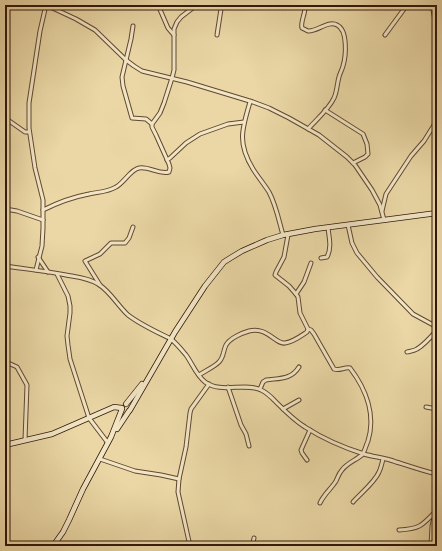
<svg xmlns="http://www.w3.org/2000/svg" width="442" height="551" viewBox="0 0 442 551" font-family="'IM FELL DW Pica',serif">
  <rect width="100%" height="100%" fill="#ead7a5"/>
  <filter id="stains"><feTurbulence type="fractalNoise" baseFrequency=".005" numOctaves="4"/><feColorMatrix values="0 0 0 0 .2 0 0 0 0 .09 0 0 0 0 .02 0 0 0 .5 -.17"/></filter>
  <radialGradient id="worn" r=".72"><stop offset=".6" stop-color="#630" stop-opacity="0"/><stop offset="1" stop-color="#630" stop-opacity=".3"/></radialGradient>
  <g fill="none" stroke-linecap="round" stroke-linejoin="round">
    <g stroke="#614832" stroke-width="5">
      <g id="street">
        <polyline points="46,5 76,19 95,30 126,60 134,66 142,71 187,82 253,102 269,108 289,118 319,135 347,157 355,165 372,190 380,205 384,220"/>
        <polyline points="158,5 168,28 174,35"/>
        <path d="M305 5C306 13 300 22 302 28 304 29 306 30 308 31 317 32 328 20 337 25 348 30 346 56 343 66 342 70 340 73 339 77 337 84 337 92 334 98 329 109 316 120 308 129"/>
        <polyline points="430,5 433,10 437,30"/>
        <polyline points="133,26 131,39 122,77 123,86 132,118 146,119 152,124"/>
        <polyline points="217,35 221,9 222,5"/>
        <polyline points="385,35 407,5"/>
        <path d="M250 102C242 129 237 143 253 169 258 177 264 184 269 192 276 205 279 221 283 235"/>
        <polyline points="325,110 363,134 367,144 368,154 365,157 353,163"/>
        <polyline points="5,118 25,132 29,132"/>
        <polyline points="167,160 170,158 186,143 200,134 228,124 244,122"/>
        <polyline points="5,209 17,211 43,220"/>
        <path d="M43 210C57 203 73 197 89 194 98 192 108 192 116 187 124 183 131 169 139 168 149 166 159 175 169 172L170 168 169 164 156 135 152 127V124L160 113 164 103 172 78 174 70V29L177 22 181 17 194 7"/>
        <polyline points="382,211 386,194 411,156 424,141 434,125"/>
        <polyline points="348,225 352,243 357,253 377,277 413,314 437,327"/>
        <polyline points="38,257 48,272"/>
        <path d="M321 258 327 257C332 248 329 237 328 228"/>
        <path d="M5 266C25 269 46 271 66 275 77 277 89 278 98 284 110 291 118 306 128 315 141 325 157 332 171 339 177 344 181 349 186 355 192 363 196 375 205 382 221 394 245 382 261 390 268 393 273 399 278 404 286 412 295 421 305 427 322 438 345 448 364 454 374 457 386 458 396 462 410 466 423 471 437 474"/>
        <polyline points="36,270 42,246 43,228 43,200 35,168 29,128 29,103 40,31 46,5"/>
        <polyline points="57,274 68,296 70,306 70,313 67,336 68,345 70,359 89,418 108,443"/>
        <polyline points="100,285 85,261 100,254 111,243 125,243 129,238 133,227"/>
        <polyline points="296,294 304,282 311,263"/>
        <path d="M308 329 311 330 314 334 334 369C340 371 344 367 350 368 366 389 376 415 368 441 366 445 365 451 362 455 356 460 347 463 342 470 339 473 338 477 336 481 331 489 324 494 320 503"/>
        <path d="M407 352C410 351 414 351 417 349 424 345 431 337 437 330"/>
        <polyline points="6,362 17,367 27,385 25,440"/>
        <path d="M199 375C205 371 214 367 219 362 224 357 223 351 226 345 230 338 242 333 249 331 267 326 276 345 285 343 293 342 301 336 307 332L308 329 300 313 298 297 296 294 289 286 275 275 276 272 284 257 288 235"/>
        <polyline points="228,387 241,425 246,434 249,446"/>
        <path d="M260 389 263 382 266 380C279 378 291 380 299 367"/>
        <polyline points="426,407 437,409"/>
        <polyline points="283,409 299,400"/>
        <polyline points="100,459 135,471 161,475 179,479"/>
        <polyline points="307,460 302,453 301,450 310,430"/>
        <path d="M353 502C361 493 375 482 379 472 381 468 382 463 383 459"/>
        <path d="M399 530C419 529 422 526 435 512"/>
        <polyline points="190,546 178,492 179,479 186,447 190,413 191,409 209,384"/>
        <polyline points="252,546 254,538"/>
        <polyline points="431,546 432,526 437,505"/>
      </g>
    </g>
    <g stroke="#33180c" stroke-width="6">
      <g id="secondary">
        <polyline points="126,404 142,384"/>
        <polyline points="130,410 175,332 205,286 224,262 232,257 242,251 267,240 283,235 315,229 437,213"/>
        <polyline points="117,429 129,411"/>
        <polyline points="5,445 52,434 114,407 122,408"/>
        <polyline points="53,546 63,532 69,520 83,489 111,437 122,409"/>
      </g>
    </g>
    <use href="#street" stroke="#f1e5c4" stroke-width="3"/>
    <use href="#secondary" stroke="#f1e5c4" stroke-width="4.5"/>
  </g>
  <rect width="442" height="551" fill="none" stroke="#ead7a5" stroke-width="20"/>
  <rect x="6" y="6" width="430" height="539" fill="none" stroke="#33180c" stroke-width="2"/>
  <rect x="10" y="10" width="422" height="531" fill="none" stroke="#33180c"/>
  <rect width="100%" height="100%" filter="url(#stains)"/>
  <rect width="100%" height="100%" fill="url(#worn)"/>
</svg>
